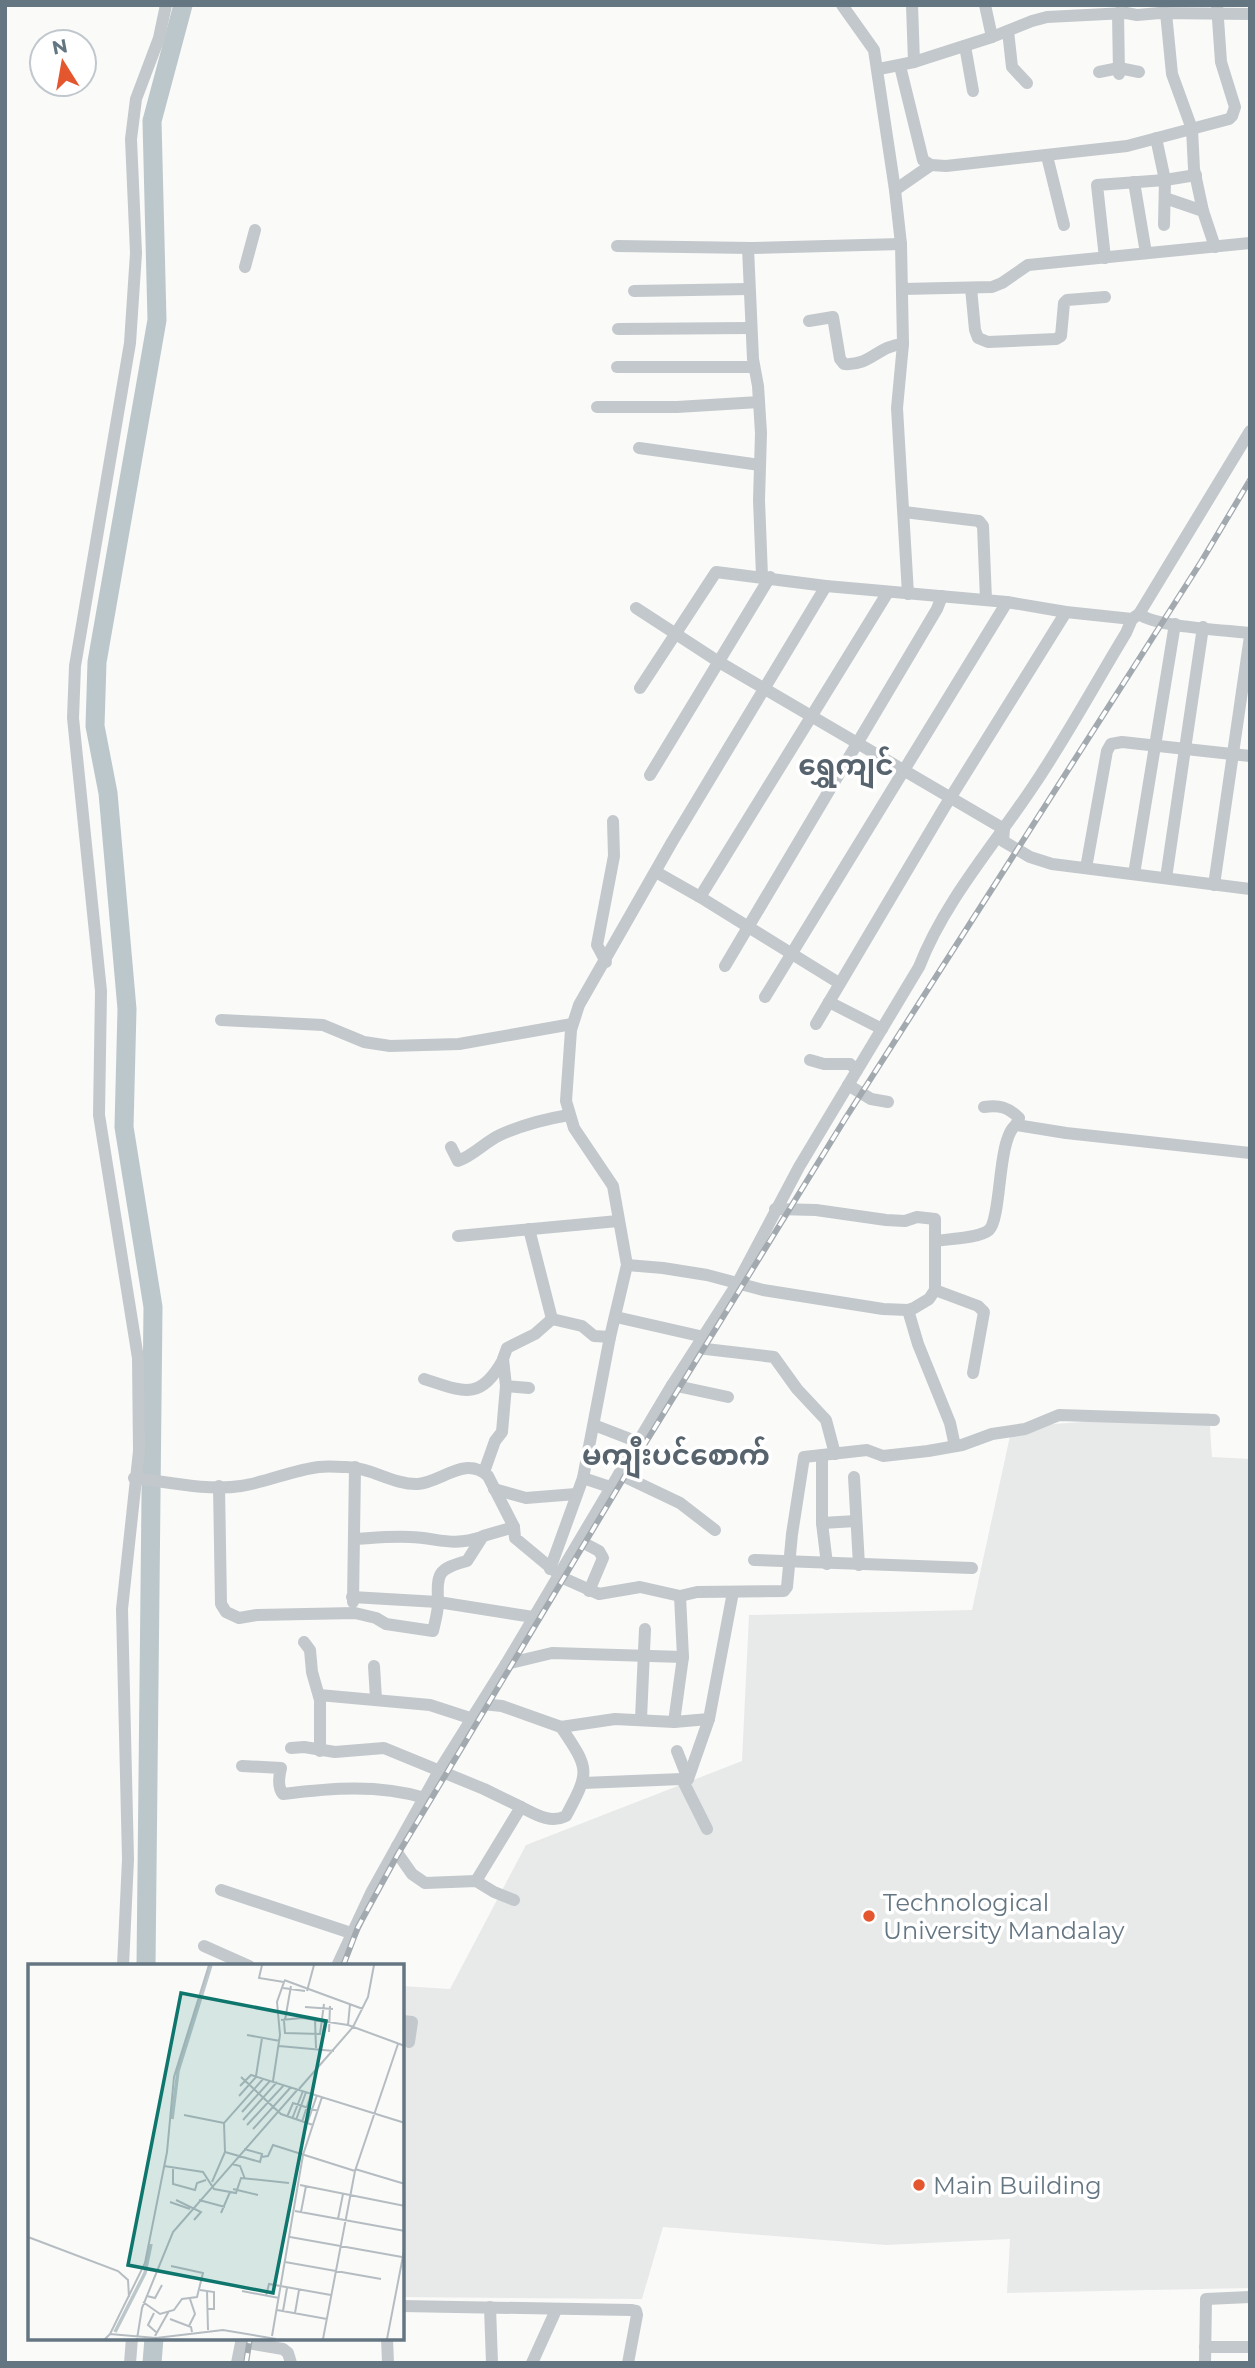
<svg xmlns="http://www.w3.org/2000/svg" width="1255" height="2368" viewBox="0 0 1255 2368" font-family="Montserrat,'Noto Sans Myanmar',sans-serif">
  <rect width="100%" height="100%" fill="#fafaf8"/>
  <polygon fill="#e8e9e9" points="1209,1413 1212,1457 1250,1459 1250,2288 1007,2293 1010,2239 886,2245 663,2227 642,2299 403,2297 402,1986 450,1989 526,1845 742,1761 749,1615 972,1610 1012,1427"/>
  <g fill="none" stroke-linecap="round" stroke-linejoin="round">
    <g stroke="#bbc7cb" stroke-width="19">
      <polyline points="146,1966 153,1307 124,1127 127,1009 108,793 95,726 97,662 157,320 152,121 183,5"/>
      <polyline points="152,2363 154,2338"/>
    </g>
    <g stroke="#c3c8cc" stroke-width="12">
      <polyline points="842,5 874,50 895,190 901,244 903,344 897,408 908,594"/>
      <polyline points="912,5 914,62"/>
      <polyline points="985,5 992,37"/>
      <polyline points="1118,13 1119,74"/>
      <polyline points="1166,13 1172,74 1192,129 1194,169 1203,211 1215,247"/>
      <polyline points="1008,31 1012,67 1027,83"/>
      <polyline points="965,46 973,91"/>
      <polyline points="900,66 923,160 931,165 946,166 1127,146 1229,119 1232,116 1235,107 1221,62 1217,5"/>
      <polyline points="879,69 914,62 992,37 1032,21 1047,17 1126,13 1137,15 1160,13 1250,14"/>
      <polyline points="1099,72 1119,68 1139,72"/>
      <polyline points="1156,138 1165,180 1164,225"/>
      <polyline points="1047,156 1064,225"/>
      <polyline points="1134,182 1146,253"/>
      <polyline points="895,190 931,165"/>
      <polyline points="1165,198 1203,211"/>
      <polyline points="617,246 752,248 901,244"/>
      <polyline points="748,248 753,359 758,386 761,433 759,500 762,576"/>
      <polyline points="1105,258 1097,185 1165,180 1196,175"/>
      <polyline points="245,267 255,230"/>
      <polyline points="971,288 975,330 978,338 988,342 1056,339 1061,336 1064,303 1067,300 1105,297"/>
      <polyline points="902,289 992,287 1002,283 1028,265 1250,243"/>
      <polyline points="634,291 749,289"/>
      <path d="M809 321 833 317 840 359 844 364C871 366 877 346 903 344"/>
      <polyline points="618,329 751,328"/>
      <polyline points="617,367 754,367"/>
      <polyline points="597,407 677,407 759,402"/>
      <polyline points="639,448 760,465"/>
      <polyline points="904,512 979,521 983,526 986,600"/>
      <polyline points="636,608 719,662 1004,829 1003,841 1030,857 1052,864 1250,889"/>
      <polyline points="1139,614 1250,431"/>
      <path d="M640 688 716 572 826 586 1007 602 1066 612 1132 619 1139 614C1156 627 1225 630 1250 633"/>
      <polyline points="650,775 770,577"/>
      <polyline points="1086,868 1107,751 1111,744 1122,742 1250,756"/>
      <polyline points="656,872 700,897 839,983"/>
      <polyline points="1134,874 1175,624"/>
      <polyline points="1166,878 1203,627"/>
      <polyline points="1214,885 1250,636"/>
      <polyline points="700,897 888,592"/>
      <polyline points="606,962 597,945 614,856 613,821"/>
      <polyline points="725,966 937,609 942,596"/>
      <polyline points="765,997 1007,602"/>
      <polyline points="829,1002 882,1029"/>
      <polyline points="221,1020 323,1025 364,1042 390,1046 459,1044 572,1024"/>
      <polyline points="816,1024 944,808 1066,612"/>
      <polyline points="810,1060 824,1064 850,1064 857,1070"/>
      <polyline points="848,1085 871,1099 888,1102"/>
      <path d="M984 1107C1000 1105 1008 1107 1019 1118L1016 1125"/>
      <path d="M451 1147 458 1161C474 1155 485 1142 500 1135 522 1125 545 1119 569 1115"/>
      <polyline points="529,1229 552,1319 582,1326 594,1336 610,1337"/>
      <polyline points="458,1236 618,1221"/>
      <path d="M935 1241C948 1239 980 1238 989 1230 1002 1218 997 1138 1016 1125L1066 1133 1250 1153"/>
      <polyline points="627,1265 663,1268 707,1275 763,1290 883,1309 908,1310 914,1308 929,1299 935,1290 935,1219 917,1217 905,1221 886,1220 816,1210 775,1209"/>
      <polyline points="935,1290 978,1306 984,1312 973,1373"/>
      <polyline points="908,1310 918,1344 950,1423 955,1446"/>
      <polyline points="616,1317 704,1337"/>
      <polyline points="697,1348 774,1357 797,1389 826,1420 835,1454"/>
      <path d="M424 1379C464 1392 480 1401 503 1360"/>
      <polyline points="672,1385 728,1397"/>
      <polyline points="506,1386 529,1388"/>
      <polyline points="594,1425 638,1442"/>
      <polyline points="822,1455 822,1523 827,1564"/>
      <polyline points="484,1472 495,1441 502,1432 506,1386 503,1359 507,1348 535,1334 552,1319"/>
      <polyline points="619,1474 680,1503 715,1530"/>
      <polyline points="854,1477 859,1565"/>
      <path d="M134 1478C168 1482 207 1491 241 1486 267 1482 293 1470 319 1467 328 1466 337 1467 346 1467 371 1467 393 1485 418 1484 442 1482 465 1455 488 1476L514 1527 515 1538 563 1578 599 1594 640 1587 680 1596 697 1592 784 1591 787 1587 792 1534 804 1457 867 1450 883 1456 928 1451 962 1445 992 1434 1025 1429 1059 1415 1214 1420"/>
      <polyline points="583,1478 610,1487"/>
      <path d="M219 1486 221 1604 226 1612 239 1618 257 1615 355 1613 376 1618 386 1624 433 1631C435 1622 438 1612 438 1603 437 1573 437 1569 467 1561L483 1536 514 1527"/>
      <polyline points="494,1489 526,1498 576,1494"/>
      <polyline points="822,1523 856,1521"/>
      <path d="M354 1539C372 1538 391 1536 410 1537 439 1538 451 1547 482 1537"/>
      <polyline points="580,1541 599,1551 603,1558 589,1591"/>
      <polyline points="754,1560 972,1568"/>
      <polyline points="550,1569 583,1478 610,1337 627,1265 613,1186 574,1128 566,1101 571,1030 579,1005 672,842 826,586"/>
      <polyline points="352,1597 438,1602 533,1617"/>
      <polyline points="353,1602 355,1467"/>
      <polyline points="304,1642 310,1650 312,1672 320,1700 320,1751"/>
      <polyline points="506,1664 552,1653 683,1657"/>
      <polyline points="374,1666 376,1699"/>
      <polyline points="319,1695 430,1705 473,1719"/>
      <polyline points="482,1704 502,1706 561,1727 615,1719 674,1722 709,1719"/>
      <polyline points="641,1719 645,1629"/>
      <polyline points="674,1722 683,1657 680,1596"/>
      <polyline points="291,1748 304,1747 335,1752 384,1748 484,1789 521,1807 476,1881"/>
      <polyline points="677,1751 688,1779"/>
      <path d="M242 1766 281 1768C279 1776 277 1787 283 1794 331 1788 378 1784 425 1798"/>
      <polyline points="583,1783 682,1779"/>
      <path d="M521 1807C535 1814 550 1824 566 1816 590 1771 590 1770 561 1727"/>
      <polyline points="707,1829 682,1779 688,1779 709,1719 733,1592"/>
      <polyline points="397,1846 398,1854 412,1874 425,1883 476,1881 494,1892 514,1900"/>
      <polyline points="221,1890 351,1933"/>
      <polyline points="204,1946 249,1966"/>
      <polyline points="123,1966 128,1859 122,1609 139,1451 138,1358 99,1115 101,991 73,718 75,666 130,343 136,253 131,139 136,99 159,38 166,5"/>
      <path d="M337 1966 371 1893 439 1771 506 1664 669 1390 737 1284 799 1167 919 967C945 900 995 844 1034 785 1067 736 1095 684 1126 633L1132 619"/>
      <polyline points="402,2021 412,2022 409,2042"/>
      <polyline points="402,2306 631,2310 636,2311 637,2315 628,2363"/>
      <polyline points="490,2307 492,2363"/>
      <polyline points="387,2338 388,2363"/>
      <polyline points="241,2342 283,2349 288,2353 291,2363"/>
      <polyline points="1205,2347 1250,2347"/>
      <polyline points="130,2363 132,2338"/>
      <polyline points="237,2363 242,2338"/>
      <polyline points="532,2363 556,2310"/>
      <polyline points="1205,2363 1206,2299 1250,2297"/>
    </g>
    <g stroke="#a2aab0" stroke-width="6">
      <g id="rail">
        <polyline points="343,1966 358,1927 398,1854 625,1476 845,1119 1201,562 1250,480"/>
        <polyline points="246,2363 250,2338"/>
      </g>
    </g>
    <use href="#rail" stroke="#fff" stroke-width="3.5" stroke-dasharray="10" stroke-linecap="butt"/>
  </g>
  <g fill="#e4572e" stroke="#fff" stroke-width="2.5">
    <circle cx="869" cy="1916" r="7"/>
    <circle cx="919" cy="2185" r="7"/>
  </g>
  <g text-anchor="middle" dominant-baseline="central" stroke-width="7" stroke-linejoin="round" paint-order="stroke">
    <g font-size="24" fill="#657683" stroke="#fff" text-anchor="start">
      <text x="883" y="1902">Technological<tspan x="883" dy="28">University Mandalay</tspan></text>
      <text x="933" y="2185">Main Building</text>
    </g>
    <g font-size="28" font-weight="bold" fill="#57646e" stroke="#fff">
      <text x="846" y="765">ရွှေကျင်</text>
      <text x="676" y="1455">မကျီးပင်စောက်</text>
    </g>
  </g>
  <g transform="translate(28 1964)">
    <rect width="376" height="376" fill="#fafaf8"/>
    <path fill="none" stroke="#bbc7cb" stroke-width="3.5" d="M144 155 150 107 183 1M87 368 117 309 123 280"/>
    <path fill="none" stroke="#b5bdc2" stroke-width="2" d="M234 1 231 14 256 18 249 38 252 71 245 117M256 16 335 45M255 24 277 27M279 27 286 1M277 43 305 45M253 56 274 54 320 61 377 82M257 56 263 22M287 56 288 84M256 57 257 69 292 70 296 40M320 61 322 40M301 68 302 42M219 71 252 77M251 82 306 87M228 112 234 74M213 113 253 150 285 161M212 122 223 111 377 159M271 125 325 63 340 33 346 1M211 132 229 112M214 148 242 117M156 151 196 159M259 153 265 139 290 147M264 155 275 127M215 156 249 118M268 156 278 128M274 158 283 130M279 160 289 131M219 161 256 121M225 165 263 123M197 188 232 198 234 190 216 185M233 193 240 192 245 181 327 207M204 200 212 202 217 215M136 202 175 208 186 225 208 229 213 214 261 219M145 205V220L167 226 169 219 178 216M327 205 377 220M184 218 197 188 196 159 235 115M272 221 377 242M205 225 230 231M148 236 173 248 166 256M171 236 197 243M142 238 162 245M267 247 377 267M273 248 278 222M193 249 202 228M310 255 315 230M0 273 90 307 100 316 101 333M262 273 374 293M257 298 353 315M172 326 186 328V345H179M179 327 180 366M214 327 251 334M119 332 127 334 134 321M238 332 241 320 303 331M115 338 132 350 146 346 154 335 169 333 175 309 143 302M249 346 299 355M255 347 259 324M126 349 120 361 128 368M267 349 271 326M142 355 163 363 164 368M161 362 167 350 162 335M82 370 117 299 139 188 146 113 181 1M127 372 141 347M244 372 275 191 294 133M77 375 82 370 128 374 195 366 248 375M109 375 114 344 145 268 270 125M295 375 327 207 370 80M359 375 376 287"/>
    <path fill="#0f766e" fill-opacity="0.15" stroke="#0f766e" stroke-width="3.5" d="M153 29 298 57 245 329 100 301Z"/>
    <rect width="376" height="376" fill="none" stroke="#657683" stroke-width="3.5"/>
  </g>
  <rect width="1255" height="2368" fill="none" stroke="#657683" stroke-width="14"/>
  <g transform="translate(63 63) rotate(349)"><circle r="33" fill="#ffffff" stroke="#c1c8cd" stroke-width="2"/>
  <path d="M0-5L12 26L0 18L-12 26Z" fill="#e4572e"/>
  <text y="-10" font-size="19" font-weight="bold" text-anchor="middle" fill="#657683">N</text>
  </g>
</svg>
